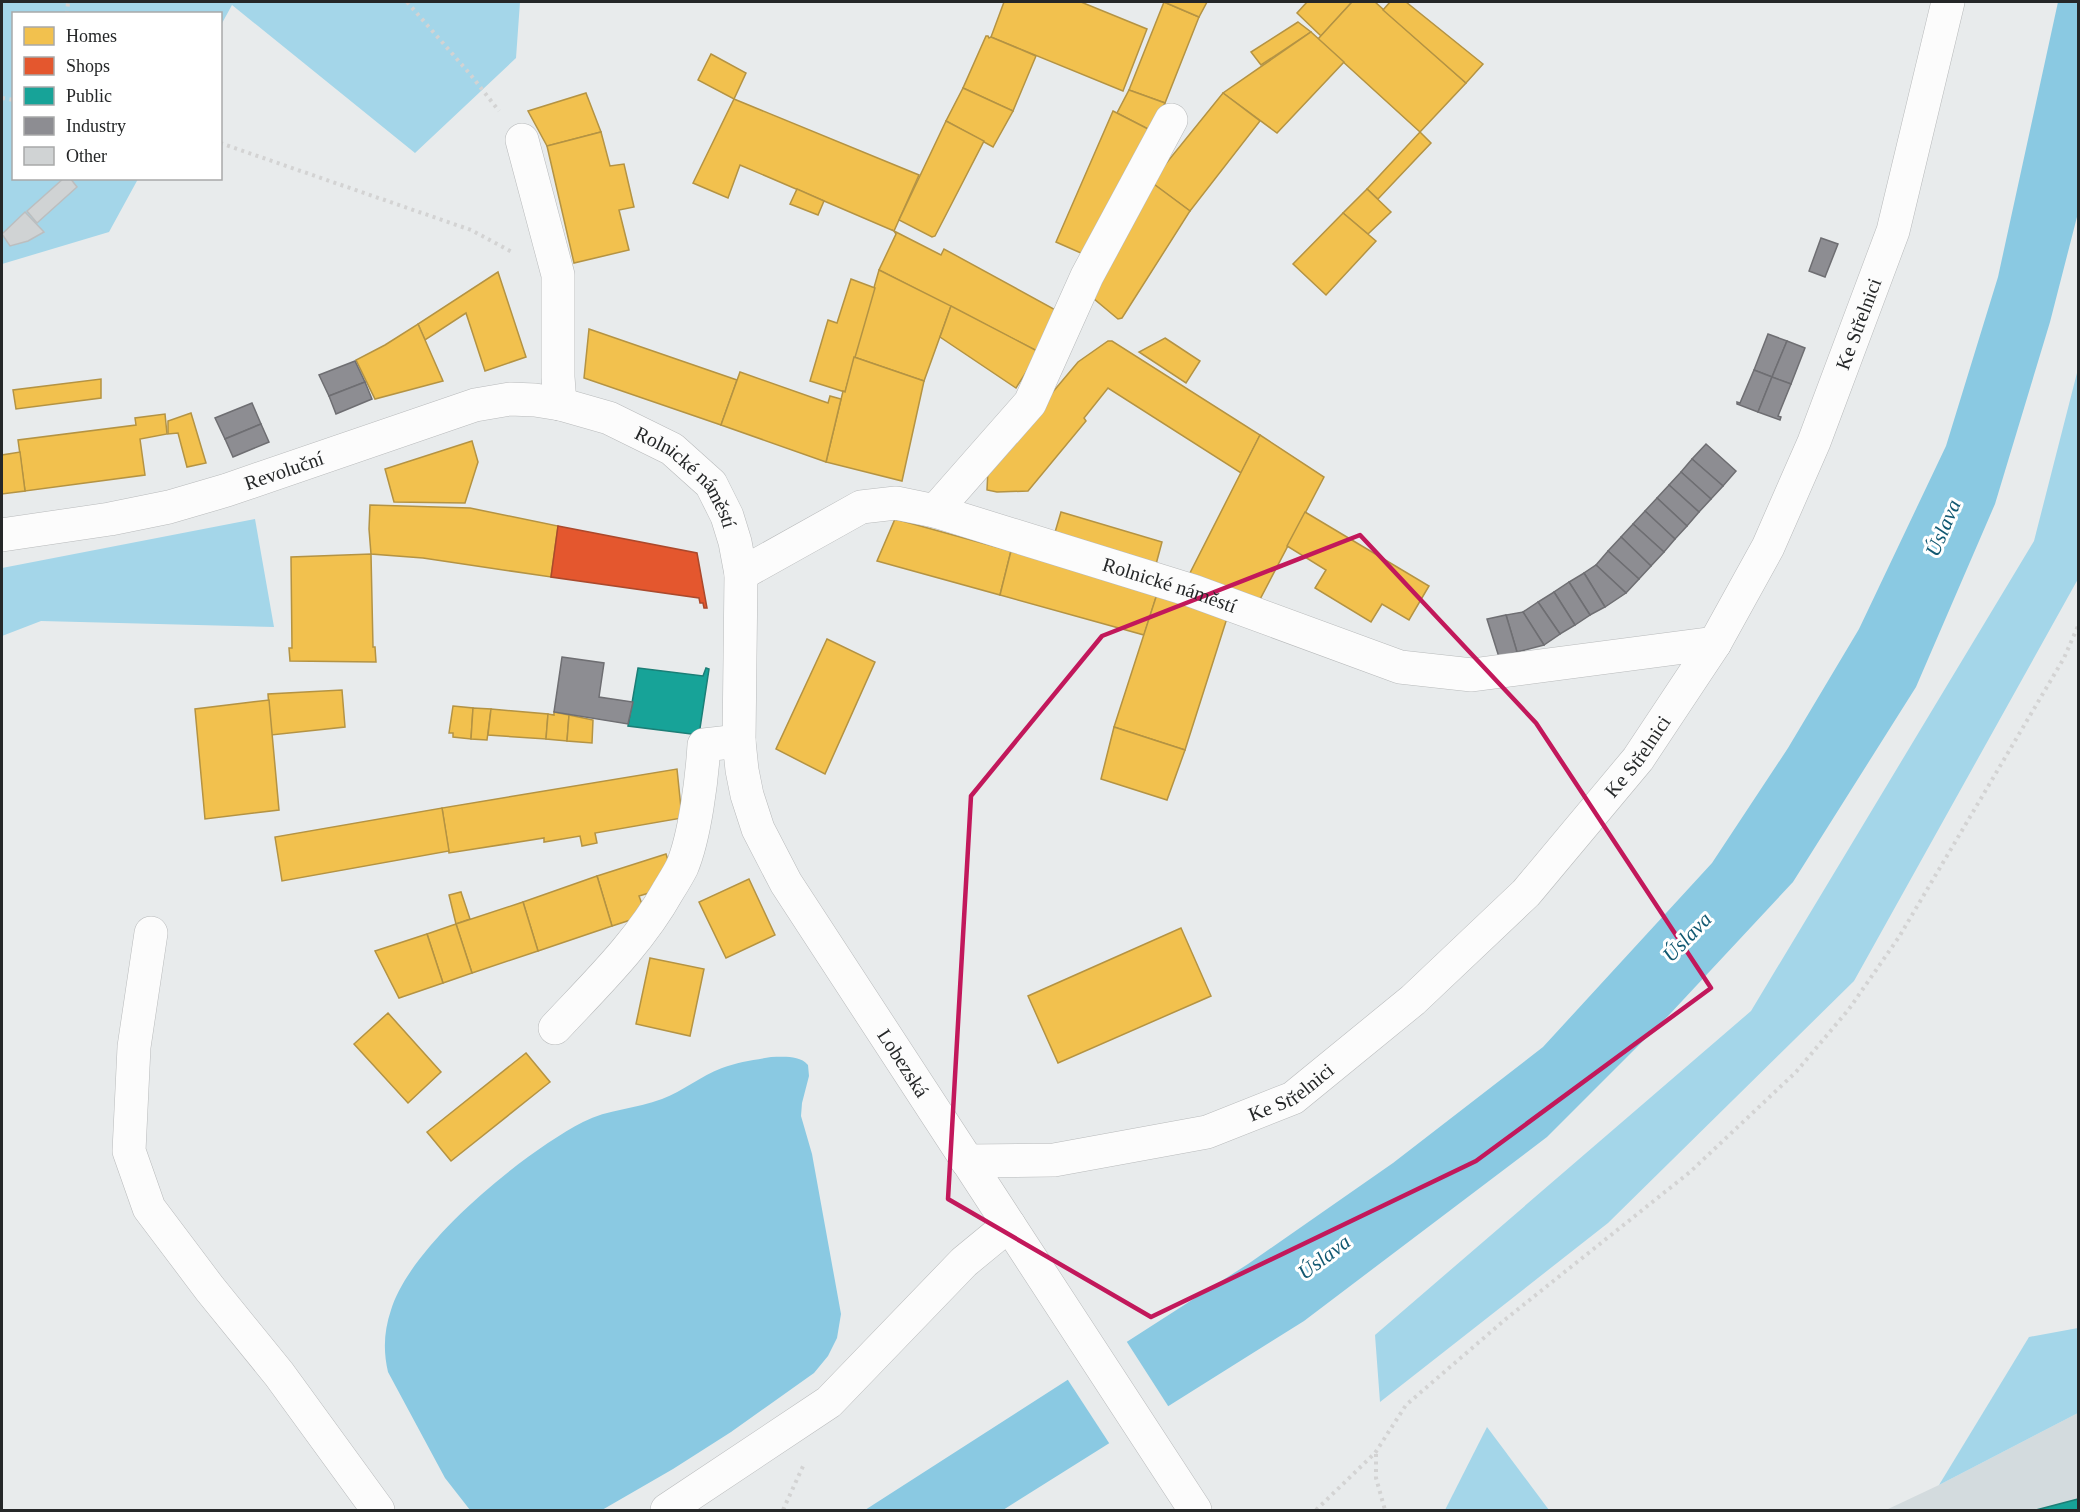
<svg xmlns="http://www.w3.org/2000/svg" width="2080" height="1512" viewBox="0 0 2080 1512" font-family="Georgia,serif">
  <rect width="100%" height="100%" fill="#e8ebec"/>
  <polygon fill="#d3dbde" points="2078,1413 2078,1510 1886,1510 1939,1485"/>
  <g fill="#a4d6e9">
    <polygon points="2,2 520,2 516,58 415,153 232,5 221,25 220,14 14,14 14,178 138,179 109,232 2,264"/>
    <polygon points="2078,369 2078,579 1854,981 1608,1223 1380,1402 1375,1335 1751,1011 2034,541"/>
    <polygon points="255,519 274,627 41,621 2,636 2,568"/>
    <polygon points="2078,1328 2078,1413 1939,1485 2029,1337"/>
    <polygon points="1487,1427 1549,1510 1445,1510"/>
  </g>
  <g fill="#8ac9e2">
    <polygon points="2058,2 2078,2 2078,213 2050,322 1995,504 1916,687 1793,882 1669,1015 1547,1137 1304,1321 1003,1510 865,1510 1248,1264 1393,1163 1543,1047 1712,863 1788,748 1859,629 1946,446 1998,277"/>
    <path d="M771 1057C784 1057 799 1055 808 1065L809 1076 802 1103 801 1116 812 1154 841 1314 837 1338 828 1356 814 1373 731 1432 673 1469 602 1510H470L445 1478 388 1372C383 1350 384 1331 391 1310 411 1244 523 1153 583 1122 608 1109 636 1109 662 1099 683 1091 701 1076 722 1068 738 1062 754 1060 771 1057Z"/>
  </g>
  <polygon fill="#e8ebec" points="1125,1339 1170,1409 1111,1446 1066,1377"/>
  <g fill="#f2c14e" stroke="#b49343" stroke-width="1.5">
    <polygon points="1004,2 1081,2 1147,29 1123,91 991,37"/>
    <polygon points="1164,2 1199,17 1165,103 1129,90"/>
    <polygon points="1164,2 1207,2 1199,17"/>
    <polygon points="1307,2 1352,2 1321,36 1297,13"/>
    <polygon points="1352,2 1375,2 1466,83 1420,132 1318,39"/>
    <polygon points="1390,2 1406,2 1483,64 1466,83 1383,10"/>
    <polygon points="1298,22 1311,32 1261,65 1251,52"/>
    <polygon points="1311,32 1344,62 1277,133 1223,93"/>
    <polygon points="986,36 988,36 989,38 991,37 1036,56 1013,111 963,88"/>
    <polygon points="711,54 746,73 734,99 698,80"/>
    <polygon points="963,88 1013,111 993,147 946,121"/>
    <polygon points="1129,90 1165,103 1150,130 1117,113"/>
    <polygon points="586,93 601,132 547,146 528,111"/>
    <polygon points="1223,93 1260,121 1190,211 1151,182"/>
    <polygon points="734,99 919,175 894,231 740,165 728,198 693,183"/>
    <polygon points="1113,111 1150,130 1090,257 1056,242"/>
    <polygon points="946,121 984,141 935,236 932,237 899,220"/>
    <polygon points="601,132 610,166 624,164 634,207 619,210 629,250 574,263 547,146"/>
    <polygon points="1420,132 1431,143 1378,199 1367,189"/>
    <polygon points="1151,182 1190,211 1122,318 1118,319 1093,298"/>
    <polygon points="797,189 824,201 818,215 790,204"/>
    <polygon points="1367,189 1391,212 1368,234 1343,213"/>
    <polygon points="1343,213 1376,241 1326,295 1293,264"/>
    <polygon points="894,231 941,255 944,249 1061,313 1039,352 879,270 896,234"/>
    <polygon points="879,270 951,306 924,381 854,357"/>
    <polygon points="498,272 526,357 485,371 466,313 425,340 418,324"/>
    <polygon points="851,279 875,288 845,392 810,381 828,320 837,323"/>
    <polygon points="951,306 1039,352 1016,388 940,337"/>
    <polygon points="418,324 443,381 375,399 356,360 385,345"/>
    <polygon points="589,329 737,380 721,425 584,378"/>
    <polygon points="1165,338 1200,361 1186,383 1139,352"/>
    <polygon points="1108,341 1112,341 1260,435 1241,473 1108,388 1084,418 1086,421 1028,491 997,492 987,490 988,469 1078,362"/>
    <polygon points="854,357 924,381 902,481 826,462 843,391 845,392"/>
    <polygon points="740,372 828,403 830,396 841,399 826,462 721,425"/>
    <polygon points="101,379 101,398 16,409 13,390"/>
    <polygon points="191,413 206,463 187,467 178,433 168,434 168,421"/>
    <polygon points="165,414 167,434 140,439 145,475 25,491 18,440 136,425 135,418"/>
    <polygon points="1260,435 1324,477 1257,605 1190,573"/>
    <polygon points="472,441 478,462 465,503 394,502 385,469"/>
    <polygon points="20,452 25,491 2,494 2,455"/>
    <polygon points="370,505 470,508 558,526 551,577 423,558 371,554 369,529"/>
    <polygon points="1061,512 1162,542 1155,568 1053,539"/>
    <polygon points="1305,512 1429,586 1409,620 1382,604 1371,622 1315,588 1326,570 1287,546"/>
    <polygon points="895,519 1011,551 1000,595 877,561"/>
    <polygon points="1011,551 1158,591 1144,635 1000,595"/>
    <polygon points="371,554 373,647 375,647 376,662 290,661 289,648 292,648 291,557"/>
    <polygon points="1158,591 1228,615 1185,750 1114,727"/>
    <polygon points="827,639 875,662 825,774 776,749"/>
    <polygon points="342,690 345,727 271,735 268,694"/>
    <polygon points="269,700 279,810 205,819 195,709"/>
    <polygon points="453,706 473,708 471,739 453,737 453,733 449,733"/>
    <polygon points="473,708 491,709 487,740 471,739"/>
    <polygon points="491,709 548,714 546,739 488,735"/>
    <polygon points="554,712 569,715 567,741 546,739 548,714 554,715"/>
    <polygon points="569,715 593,720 592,743 567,741"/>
    <polygon points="1114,727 1185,750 1167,800 1101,779"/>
    <polygon points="677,769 682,818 595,833 597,843 582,846 580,836 544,842 544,838 449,853 442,808"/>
    <polygon points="442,808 449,851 282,881 275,837"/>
    <polygon points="666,854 672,872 662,889 639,896 646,915 612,926 597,876"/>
    <polygon points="597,876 612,926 538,951 523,902"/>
    <polygon points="749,879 775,935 726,958 699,902"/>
    <polygon points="461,892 470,919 456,924 449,895"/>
    <polygon points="523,902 538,951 472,973 456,924"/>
    <polygon points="456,924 472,973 443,983 427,934"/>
    <polygon points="1181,928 1211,996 1058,1063 1028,996"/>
    <polygon points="427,934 443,983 399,998 375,951"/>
    <polygon points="650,958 704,969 690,1036 636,1024"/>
    <polygon points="388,1013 441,1072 408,1103 354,1044"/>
    <polygon points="526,1053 550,1082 451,1161 427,1132"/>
  </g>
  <polygon fill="#e4572e" stroke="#ab492c" stroke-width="1.5" points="558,526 697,553 707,608 704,608 703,603 700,603 699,598 551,577"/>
  <g fill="#17a398" stroke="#1b7e76" stroke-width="1.5">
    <polygon points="638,668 703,676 706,668 709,669 699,735 628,726"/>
    <polygon points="2078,1499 2078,1510 2036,1510"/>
  </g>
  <g fill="#8d8d92" stroke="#6e6e72" stroke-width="1.5">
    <polygon points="1821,238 1838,244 1825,277 1809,271"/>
    <polygon points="1768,334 1787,341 1772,377 1754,370"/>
    <polygon points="1787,341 1805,348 1791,384 1772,377"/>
    <polygon points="355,361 365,382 329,396 319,375"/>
    <polygon points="1754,370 1772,377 1758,412 1737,404 1737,402 1740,403"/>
    <polygon points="1772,377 1791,384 1778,416 1781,417 1780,420 1758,412"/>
    <polygon points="365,382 372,399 336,414 329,396"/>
    <polygon points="252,403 261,424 225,439 215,418"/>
    <polygon points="261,424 269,442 233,457 225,439"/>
    <polygon points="1706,444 1736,471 1723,486 1692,459"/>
    <polygon points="1692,459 1723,486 1711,499 1681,472"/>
    <polygon points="1681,472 1711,499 1699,512 1669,485"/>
    <polygon points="1669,485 1699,512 1687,526 1657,498"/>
    <polygon points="1657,498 1687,526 1675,539 1645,511"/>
    <polygon points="1645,511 1675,539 1664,552 1633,524"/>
    <polygon points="1633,524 1664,552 1651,566 1621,537"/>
    <polygon points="1621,537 1651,566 1639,579 1608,551"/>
    <polygon points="1608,551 1639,579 1626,593 1596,565"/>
    <polygon points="1596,565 1626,593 1605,607 1584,573"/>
    <polygon points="1584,573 1605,607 1590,615 1569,582"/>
    <polygon points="1569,582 1590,615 1575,625 1554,592"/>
    <polygon points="1554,592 1575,625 1560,634 1538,602"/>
    <polygon points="1538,602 1560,634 1544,645 1523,612"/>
    <polygon points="1523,612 1544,645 1517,652 1506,615"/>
    <polygon points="1506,615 1517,652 1499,657 1487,619"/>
    <polygon points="562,657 604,663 599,697 633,702 628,724 554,712"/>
  </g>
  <g fill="#d0d3d4" stroke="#bcbebf" stroke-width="1.5">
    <polygon points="64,178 70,178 77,187 37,223 27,211"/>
    <polygon points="25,212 44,232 28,241 10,246 2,234"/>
  </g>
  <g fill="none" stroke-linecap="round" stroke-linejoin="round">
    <g stroke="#b8babb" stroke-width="34">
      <g id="minor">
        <polyline points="522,140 558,275 558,377 560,404"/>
        <path id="s1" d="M935 511 1193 591 1400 667 1472 675 1715 643"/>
        <path id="s2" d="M2 535 110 519 169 507 227 490 475 405 510 399 535 400 560 404 609 418 672 449 711 484 727 516 735 542 741 574 739 741 742 770 747 795 758 829 786 883 1195 1510"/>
        <polyline points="741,574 861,507 896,503 935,511 1030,403 1087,276 1171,120"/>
        <polyline points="151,933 134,1047 129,1151 149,1208 210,1289 279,1374 378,1510"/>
        <path d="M555 1028C595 985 639 943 668 891 673 883 678 875 682 867 695 836 702 778 704 745L739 741"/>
        <path id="s3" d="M967 1161 1054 1160 1207 1132 1293 1098 1413 1000 1526 893 1638 759 1715 643 1768 547 1814 442 1893 231 1948 2"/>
        <polyline points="667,1510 829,1402 964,1262 1009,1225"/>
      </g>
    </g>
    <g stroke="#d3d3d3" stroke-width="4" stroke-dasharray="3 4.5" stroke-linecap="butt">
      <polyline points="407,2 470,74 499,111"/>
      <polyline points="67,14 68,2"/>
      <polyline points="2,98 14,100"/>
      <polyline points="220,143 471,230 514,253"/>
      <polyline points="1376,1454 1376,1478 1385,1510"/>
      <polyline points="783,1510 804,1464"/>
      <polyline points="1316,1510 1375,1453 1406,1405 1507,1318 1690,1172 1796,1072 1849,1009 1899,937 2064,658 2078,626"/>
    </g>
    <use href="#minor" stroke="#fcfcfc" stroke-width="33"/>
  </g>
  <path fill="none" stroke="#c2185b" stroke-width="4.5" stroke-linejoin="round" d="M1360 535 1536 723 1711 988 1476 1161 1151 1317 948 1199 971 796 1102 636Z"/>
  <g text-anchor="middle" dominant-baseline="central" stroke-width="6" stroke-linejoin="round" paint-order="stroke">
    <g font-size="20" fill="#252728" stroke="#fff">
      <text stroke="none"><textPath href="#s3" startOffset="1310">Ke Střelnici</textPath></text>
      <text stroke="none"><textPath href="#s2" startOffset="290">Revoluční</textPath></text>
      <text stroke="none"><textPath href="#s2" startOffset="729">Rolnické náměstí</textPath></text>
      <text stroke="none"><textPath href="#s1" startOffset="246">Rolnické náměstí</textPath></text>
      <text stroke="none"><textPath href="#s3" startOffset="822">Ke Střelnici</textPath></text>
      <text stroke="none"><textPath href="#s2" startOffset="1380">Lobezská</textPath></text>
      <text stroke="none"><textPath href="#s3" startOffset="336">Ke Střelnici</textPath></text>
    </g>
    <g font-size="21" font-style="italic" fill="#125972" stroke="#fff">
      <text transform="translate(1943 528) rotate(-67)">Úslava</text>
      <text transform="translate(1687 937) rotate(-46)">Úslava</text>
      <text transform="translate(1324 1257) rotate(-37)">Úslava</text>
    </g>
  </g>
  <rect width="2080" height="1512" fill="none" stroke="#252728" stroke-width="6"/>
  <rect x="12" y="12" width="210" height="168" fill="#ffffff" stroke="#a8a9a9" stroke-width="1.5"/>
  <rect x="24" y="27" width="30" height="18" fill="#f2c14e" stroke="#a8a9a9" stroke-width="1.5"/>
  <text x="66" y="42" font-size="18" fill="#252728">Homes</text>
  <rect x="24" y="57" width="30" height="18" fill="#e4572e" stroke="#a8a9a9" stroke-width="1.5"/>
  <text x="66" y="72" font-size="18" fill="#252728">Shops</text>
  <rect x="24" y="87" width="30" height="18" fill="#17a398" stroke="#a8a9a9" stroke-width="1.5"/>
  <text x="66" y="102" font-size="18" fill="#252728">Public</text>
  <rect x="24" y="117" width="30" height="18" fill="#8d8d92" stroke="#a8a9a9" stroke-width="1.5"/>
  <text x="66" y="132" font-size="18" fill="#252728">Industry</text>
  <rect x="24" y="147" width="30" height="18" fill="#d0d3d4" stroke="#a8a9a9" stroke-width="1.5"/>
  <text x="66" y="162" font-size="18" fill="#252728">Other</text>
</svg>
